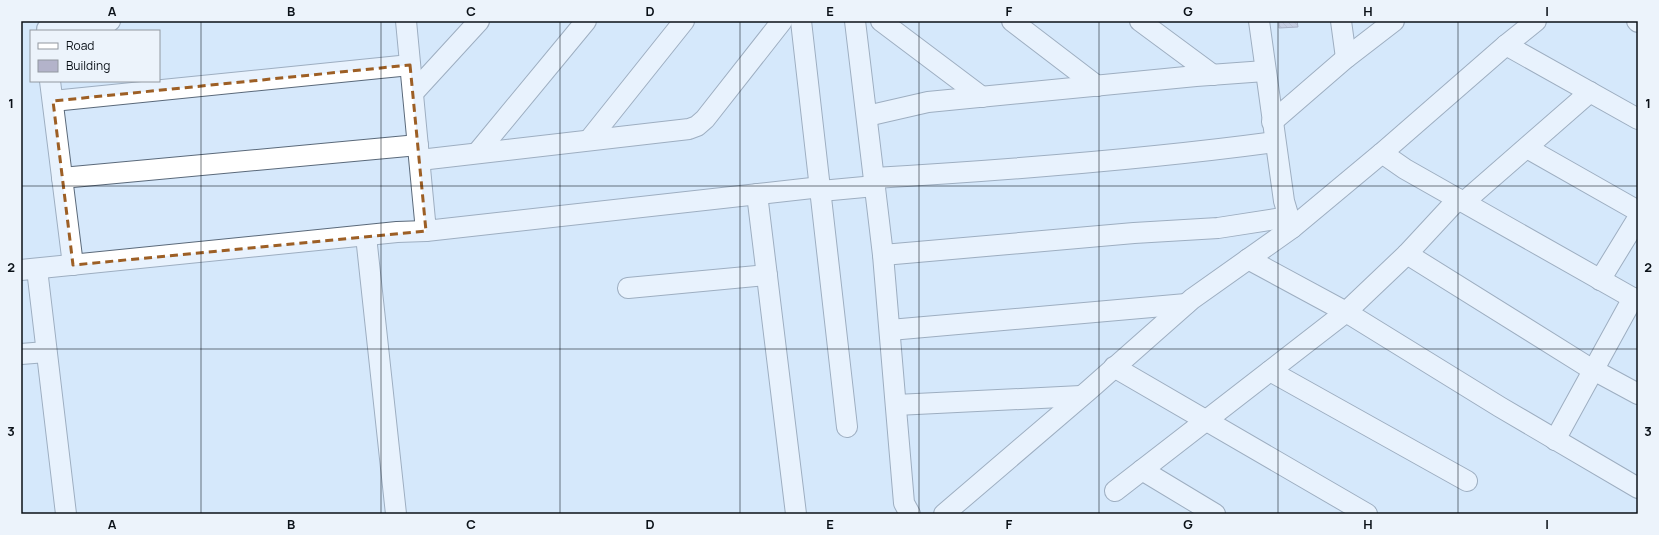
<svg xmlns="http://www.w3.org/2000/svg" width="1659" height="535" viewBox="0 0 1659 535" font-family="Manrope,sans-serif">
  <defs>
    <pattern id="building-back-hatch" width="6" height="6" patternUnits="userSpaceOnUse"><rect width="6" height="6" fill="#b3b3ca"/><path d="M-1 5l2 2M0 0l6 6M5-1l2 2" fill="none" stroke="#9999ad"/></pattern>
  </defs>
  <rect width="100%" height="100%" fill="#d6e8fb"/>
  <polygon fill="url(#building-back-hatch)" stroke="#717186" points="1279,21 1297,21 1298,27 1279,28"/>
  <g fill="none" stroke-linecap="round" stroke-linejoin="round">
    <g stroke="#5a697a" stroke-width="22">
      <g id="minor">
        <polyline points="406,21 426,231 821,187"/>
        <polyline points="801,21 847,427"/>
        <polyline points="855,21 883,255 904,503 910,514"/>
        <polyline points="881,21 982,97"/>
        <polyline points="1012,21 1097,86"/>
        <polyline points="1140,21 1213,75"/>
        <polyline points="1259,21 1284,201 1292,228"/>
        <polyline points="1341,21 1346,58"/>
        <polyline points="1637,21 1638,22"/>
        <polyline points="47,29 110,21"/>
        <polyline points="1506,45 1638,119"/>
        <polyline points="50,81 73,265"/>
        <polyline points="413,93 479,21"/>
        <polyline points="53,101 410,65"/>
        <polyline points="867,116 928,102 1196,76 1265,71"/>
        <polyline points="1272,122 1346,58 1394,21"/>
        <polyline points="589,140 684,21"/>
        <polyline points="1527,148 1638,211"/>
        <polyline points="477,153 586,21"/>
        <polyline points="1382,153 1506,45 1536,21"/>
        <polyline points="420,160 689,129 697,126 705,119 782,21"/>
        <polyline points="62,178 418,145"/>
        <path d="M874 178C1008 170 1142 160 1275 142"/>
        <polyline points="821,191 875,186"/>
        <polyline points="757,194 796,514"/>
        <polyline points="1458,199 1407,254 1588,367 1638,394"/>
        <polyline points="1464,202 1590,92"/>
        <polyline points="366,236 396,514"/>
        <polyline points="883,255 1134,233 1218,228 1289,217"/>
        <polyline points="1248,259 1346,312 1500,407 1638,488"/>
        <polyline points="37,269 66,514"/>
        <polyline points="21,270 397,232 426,231"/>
        <polyline points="1600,280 1638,218"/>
        <polyline points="628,288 767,275"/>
        <polyline points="890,330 1186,304"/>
        <polyline points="21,354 46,352"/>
        <polyline points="1114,367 1367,514"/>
        <polyline points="1270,371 1467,481"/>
        <polyline points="896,405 1081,396"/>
        <polyline points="1555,440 1633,298"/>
        <polyline points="1142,470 1215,514"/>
        <polyline points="1115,491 1346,312 1407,254"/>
        <polyline points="944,514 1089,390 1192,299 1292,228 1382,153 1405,169 1638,301"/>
      </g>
    </g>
    <use href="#minor" stroke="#fff" stroke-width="20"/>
  </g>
  <path d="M0 0H1659V535H0ZM410 65 426 231 73 265 53 101Z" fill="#d6e8fb" fill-opacity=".55" fill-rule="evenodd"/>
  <path fill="none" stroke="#9d5f25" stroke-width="3" stroke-dasharray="8 5" stroke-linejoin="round" d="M410 65 426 231 73 265 53 101Z"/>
  <path fill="none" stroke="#0a1017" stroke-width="1" stroke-opacity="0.55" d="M201 21V514M381 21V514M560 21V514M740 21V514M919 21V514M1099 21V514M1278 21V514M1458 21V514M21 186H1638M21 349H1638"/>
  <rect width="1659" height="535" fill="none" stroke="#ecf3fb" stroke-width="44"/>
  <rect x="30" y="30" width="130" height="52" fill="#ecf3fb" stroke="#9298a0"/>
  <rect x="38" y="43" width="20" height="6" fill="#ffffff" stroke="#9298a0"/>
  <text x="66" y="50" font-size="12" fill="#0a1017">Road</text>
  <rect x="38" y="60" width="20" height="12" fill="#b3b3ca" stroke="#9298a0"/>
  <text x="66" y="70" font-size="12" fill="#0a1017">Building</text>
  <rect x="22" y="22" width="1615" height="491" fill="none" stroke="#0a1017" stroke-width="1.5"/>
  <g font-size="13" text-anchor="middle" font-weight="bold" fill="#0a1017">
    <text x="112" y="16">A</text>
    <text x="291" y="16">B</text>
    <text x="471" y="16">C</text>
    <text x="650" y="16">D</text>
    <text x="830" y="16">E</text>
    <text x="1009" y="16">F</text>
    <text x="1188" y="16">G</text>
    <text x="1368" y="16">H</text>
    <text x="1547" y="16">I</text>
    <text x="11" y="108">1</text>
    <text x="1648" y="108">1</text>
    <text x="11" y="272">2</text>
    <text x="1648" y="272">2</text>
    <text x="11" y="436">3</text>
    <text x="1648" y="436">3</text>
    <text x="112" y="529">A</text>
    <text x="291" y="529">B</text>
    <text x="471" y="529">C</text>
    <text x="650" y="529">D</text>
    <text x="830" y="529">E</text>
    <text x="1009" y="529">F</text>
    <text x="1188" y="529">G</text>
    <text x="1368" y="529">H</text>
    <text x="1547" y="529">I</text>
  </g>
</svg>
